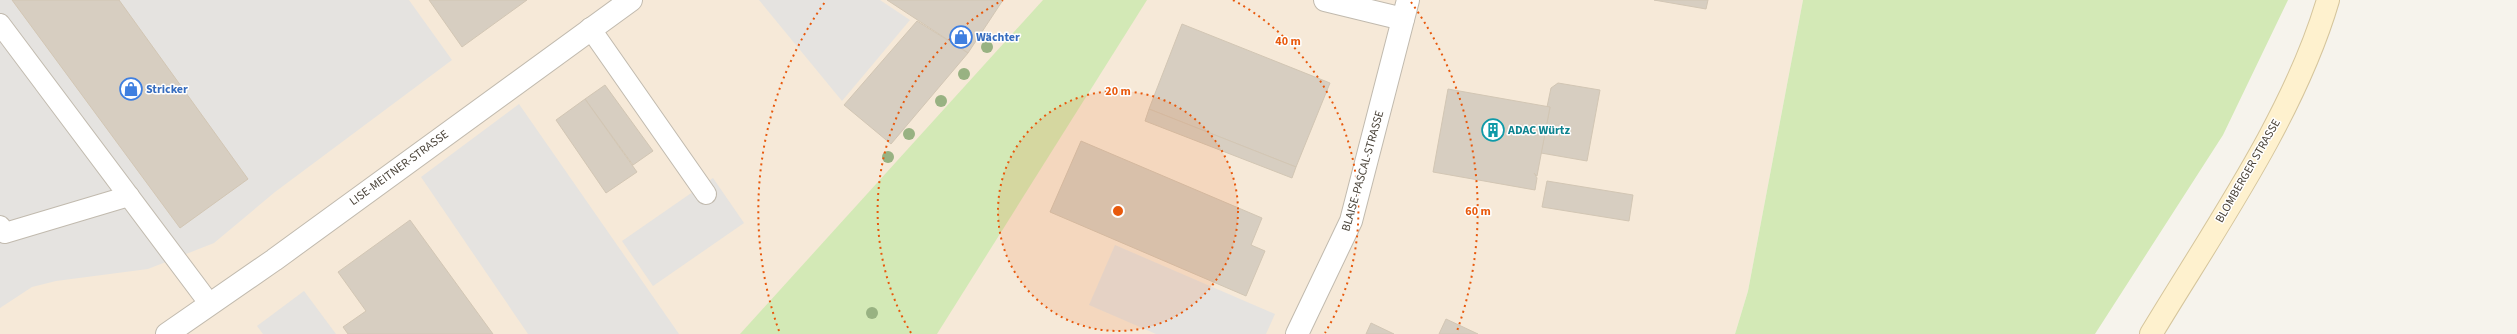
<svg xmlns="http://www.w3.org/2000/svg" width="2517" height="334" viewBox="0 0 2517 334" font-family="'Source Sans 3',sans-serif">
  <rect width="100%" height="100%" fill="#f6f3ec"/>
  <polygon fill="#f6e9d8" points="0,0 1803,0 1748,291 1735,334 0,334"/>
  <g fill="#d3e9b6">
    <polygon points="1043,0 1147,0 937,334 740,334"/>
    <polygon points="1803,0 2288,0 2223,135 2095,334 1735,334 1748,291"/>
  </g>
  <g fill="#e5e3e0">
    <polygon points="0,0 409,0 452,60 275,192 214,243 148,269 56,281 32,287 0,308"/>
    <polygon points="759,0 880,0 910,20 842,101"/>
    <polygon points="519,104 679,334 528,334 421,177"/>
    <polygon points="713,178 744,223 653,286 622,241"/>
    <polygon points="1115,245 1275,314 1266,334 1156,334 1089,305"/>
    <polygon points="304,291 336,334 263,334 257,326"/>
  </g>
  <g fill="#d7cec1" stroke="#d2c6b4">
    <polygon points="12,0 119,0 248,179 180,228"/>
    <polygon points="429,0 527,0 462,47"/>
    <polygon points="887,0 1003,0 968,53"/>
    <polygon points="1654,0 1708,0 1706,9"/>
    <polygon points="917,21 968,53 891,144 844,105"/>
    <polygon points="1182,24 1330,83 1296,167 1149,109"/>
    <polygon points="1558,83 1600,90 1587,161 1541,153 1550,107 1547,107 1551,88"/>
    <polygon points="605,85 653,151 633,165 585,99"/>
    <polygon points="1448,89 1550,107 1537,176 1534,173 1537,178 1535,190 1433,172"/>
    <polygon points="585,99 637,172 606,193 556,120"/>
    <polygon points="1149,109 1296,167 1292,178 1145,121"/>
    <polygon points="1081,141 1262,218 1251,245 1265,251 1246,296 1050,212"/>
    <polygon points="1547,181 1633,195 1629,221 1542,207"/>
    <polygon points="410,220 493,334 348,334 343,327 366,311 338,272"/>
    <polygon points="1446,319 1478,334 1439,334"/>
    <polygon points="1371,323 1394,334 1366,334"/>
  </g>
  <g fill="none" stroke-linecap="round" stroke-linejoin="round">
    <g stroke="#c1baae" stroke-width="22">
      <g id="lane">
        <polyline points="0,24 209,303"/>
        <polyline points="590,28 706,194"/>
        <polyline points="0,226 5,233 129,196"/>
      </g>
    </g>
    <g stroke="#c1baae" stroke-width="24">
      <g id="street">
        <polyline points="1325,0 1403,19"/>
        <polyline points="167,334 274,260 631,0"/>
        <polyline points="1297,334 1351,221 1408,0"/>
      </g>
    </g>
    <g stroke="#d5c59c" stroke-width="24">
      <path id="secondary" d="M2151 334C2213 231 2294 116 2328 0"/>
    </g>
    <use href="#lane" stroke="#fff" stroke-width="20"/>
    <use href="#street" stroke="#fff" stroke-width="22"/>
    <use href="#secondary" stroke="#fef1ce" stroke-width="22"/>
  </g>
  <g fill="#98b282">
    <circle cx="987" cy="47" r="6"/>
    <circle cx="964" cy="74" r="6"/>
    <circle cx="941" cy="101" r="6"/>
    <circle cx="909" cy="134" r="6"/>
    <circle cx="888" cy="157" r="6"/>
    <circle cx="872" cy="313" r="6"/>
  </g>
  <circle cx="1118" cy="211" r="120" fill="#e8590c" fill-opacity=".12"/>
  <g fill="none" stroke="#e8590c" stroke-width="2" stroke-dasharray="2 4">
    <circle cx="1118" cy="211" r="120"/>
    <path d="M911 333A240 240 0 0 1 1003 0M1233 0A240 240 0 0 1 1325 333"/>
    <path d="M779 331A360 360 0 0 1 825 2M1411 2A360 360 0 0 1 1457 331"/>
  </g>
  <defs>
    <g id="shop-ring" transform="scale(1.15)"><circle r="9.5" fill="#fff" stroke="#3f7fe0" stroke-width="1.5"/><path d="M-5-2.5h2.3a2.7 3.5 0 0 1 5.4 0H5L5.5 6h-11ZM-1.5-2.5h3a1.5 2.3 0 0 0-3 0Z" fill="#3f7fe0"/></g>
    <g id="building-ring" transform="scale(1.15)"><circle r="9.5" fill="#fff" stroke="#0f9aa8" stroke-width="1.5"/><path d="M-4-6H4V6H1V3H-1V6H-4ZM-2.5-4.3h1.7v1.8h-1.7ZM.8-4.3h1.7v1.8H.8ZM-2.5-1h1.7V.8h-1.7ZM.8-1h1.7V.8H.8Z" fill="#0f9aa8"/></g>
  </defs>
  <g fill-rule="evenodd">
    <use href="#shop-ring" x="961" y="37"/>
    <use href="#shop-ring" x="131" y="89"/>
    <use href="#building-ring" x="1493" y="130"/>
  </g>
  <g text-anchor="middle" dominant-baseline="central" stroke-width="3" stroke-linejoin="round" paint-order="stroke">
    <g font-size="12" font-weight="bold" fill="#366cbe" stroke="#fff" text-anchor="start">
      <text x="976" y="37">Wächter</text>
      <text x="146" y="89">Stricker</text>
    </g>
    <g font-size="12" font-weight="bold" fill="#0d838f" stroke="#fff" text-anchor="start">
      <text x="1508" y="130">ADAC Würtz</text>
    </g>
    <g font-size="12" fill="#4a4339" stroke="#fff">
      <text transform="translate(399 168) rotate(-36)">LISE-MEITNER-STRASSE</text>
      <text transform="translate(1363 171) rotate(-74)">BLAISE-PASCAL-STRASSE</text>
      <text transform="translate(2248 171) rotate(-60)">BLOMBERGER STRASSE</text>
    </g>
  </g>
  <circle cx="1118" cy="211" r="6" fill="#e8590c" stroke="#fff" stroke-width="2"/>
  <g font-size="12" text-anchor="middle" font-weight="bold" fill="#e8590c" stroke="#fff" stroke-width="3" stroke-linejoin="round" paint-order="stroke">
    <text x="1288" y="45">40 m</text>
    <text x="1118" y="95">20 m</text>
    <text x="1478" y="215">60 m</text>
  </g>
</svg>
